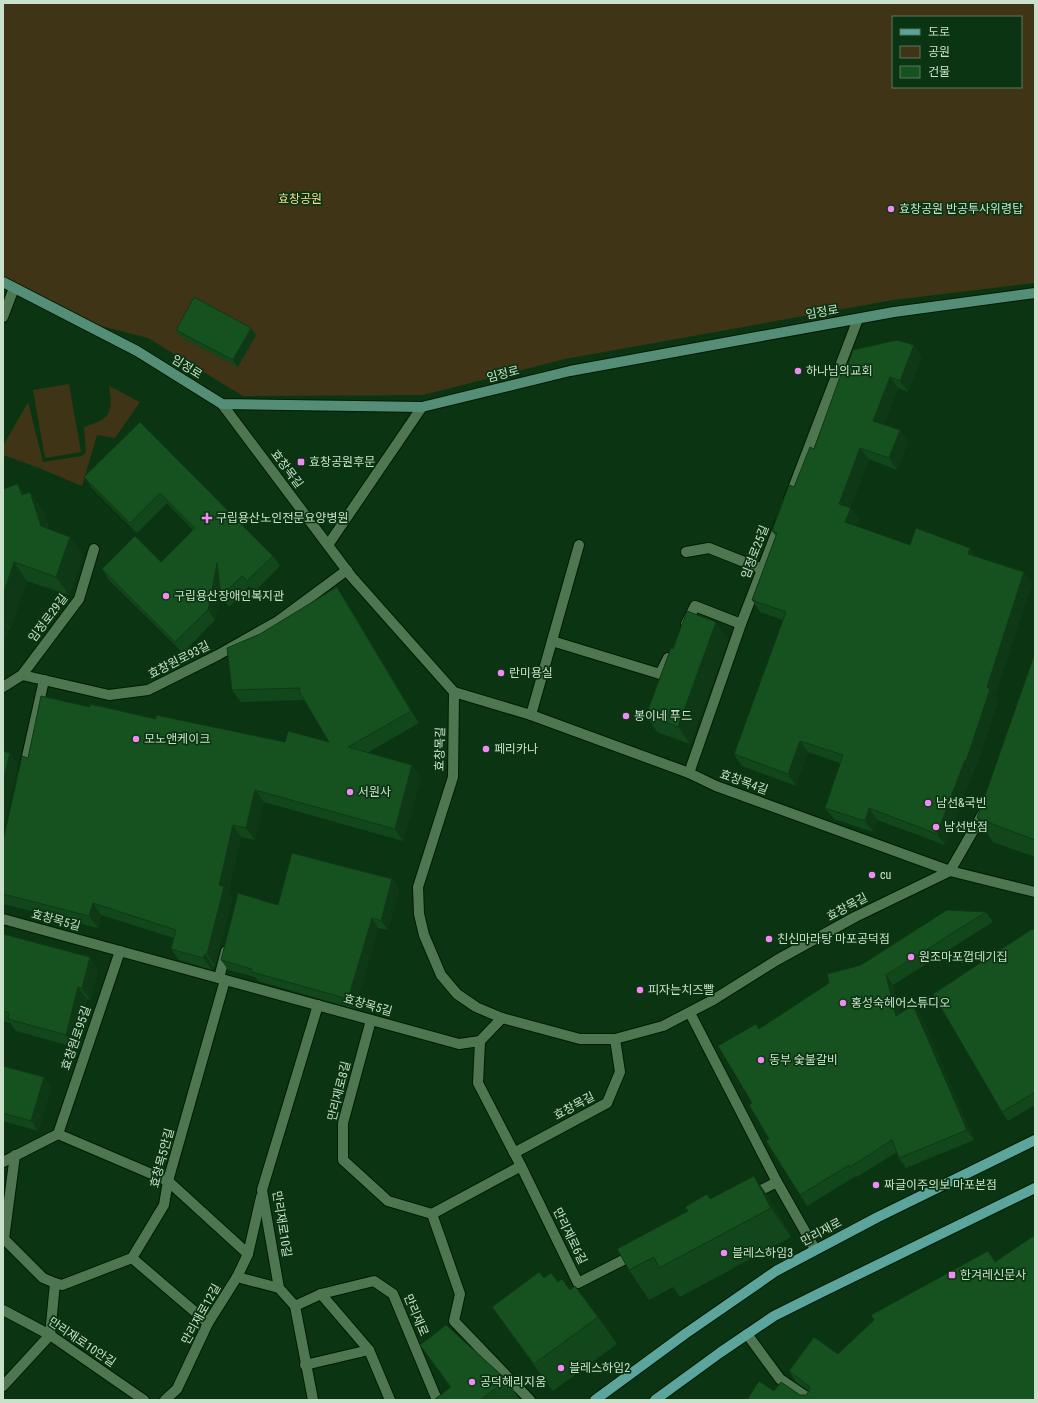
<svg xmlns="http://www.w3.org/2000/svg" width="1038" height="1403" viewBox="0 0 1038 1403" font-family="'Roboto Condensed','Noto Sans KR',sans-serif">
  <rect width="100%" height="100%" fill="#0b3512"/>
  <g fill="#403416" fill-rule="evenodd">
    <path d="M3 3H1035V283L893 300 565 359 423 395 243 396 148 338 86 322 3 276ZM893 17H1021V87H893Z"/>
    <polygon points="69,384 81,452 45,458 33,390"/>
    <path d="M109 386 140 402 115 438 97 435 82 486 39 468 3 455V446L28 402 43 462 82 456 86 452 84 427C111 419 113 413 109 386Z"/>
  </g>
  <g fill="none" stroke-linecap="round" stroke-linejoin="round">
    <g stroke="#001a03" stroke-width="12">
      <g id="lane">
        <polyline points="686,552 709,548 762,569"/>
        <polyline points="219,978 226,951"/>
        <polyline points="321,1294 369,1350 390,1400"/>
        <polyline points="305,1365 369,1350"/>
      </g>
    </g>
    <g stroke="#001a03" stroke-width="12">
      <g id="street">
        <polyline points="3,317 14,288"/>
        <polyline points="222,404 351,576 454,692 453,777 418,887 419,914 424,935 441,975 457,994 476,1007 502,1018 580,1039 615,1039 663,1026 713,1000 777,960 855,917 950,871"/>
        <polyline points="789,499 858,319"/>
        <polyline points="328,545 422,407"/>
        <polyline points="686,624 695,606 741,624"/>
        <polyline points="552,641 660,674 668,658"/>
        <polyline points="22,675 79,599 94,549"/>
        <polyline points="3,687 22,675 109,695 148,690 218,655 278,621 347,570"/>
        <polyline points="454,692 531,715 689,773 716,786 950,871 1035,892"/>
        <polyline points="531,715 579,545"/>
        <polyline points="24,770 44,680"/>
        <polyline points="689,773 741,624 780,523"/>
        <polyline points="950,871 985,810"/>
        <polyline points="3,919 459,1044 480,1041 502,1018"/>
        <polyline points="690,1013 777,1182 815,1249"/>
        <polyline points="371,1020 343,1123 343,1160 388,1201 432,1214 460,1294 454,1321 530,1400"/>
        <polyline points="480,1041 478,1083 521,1166 578,1283 635,1254"/>
        <polyline points="58,1134 168,1181 248,1254"/>
        <polyline points="514,1153 607,1103 620,1072 615,1039"/>
        <polyline points="15,1155 4,1239 43,1278 55,1283"/>
        <polyline points="3,1162 58,1134 120,951"/>
        <polyline points="751,1195 777,1182"/>
        <polyline points="432,1214 521,1166"/>
        <polyline points="132,1258 208,1323"/>
        <polyline points="237,1277 248,1254 261,1197"/>
        <polyline points="295,1306 321,1294 374,1281 393,1294 437,1400"/>
        <polyline points="3,1310 50,1335 144,1400"/>
        <polyline points="747,1334 780,1379 811,1400"/>
        <polyline points="3,1386 50,1335 55,1283 62,1285 132,1258 164,1205 168,1181 225,980"/>
        <polyline points="165,1400 177,1389 208,1323 237,1277 279,1288"/>
        <polyline points="313,1400 295,1306 279,1288 262,1190 318,1005"/>
      </g>
    </g>
    <g stroke="#001a03" stroke-width="12">
      <polyline id="secondary" points="3,282 137,351 222,404 422,407 570,371 894,312 1035,293"/>
    </g>
    <g stroke="#001a03" stroke-width="12">
      <g id="primary">
        <polyline points="595,1400 685,1334 776,1271 878,1217 1035,1140"/>
        <polyline points="655,1400 721,1352 774,1316 820,1293 1035,1188"/>
      </g>
    </g>
    <use href="#lane" stroke="#4e7751" stroke-width="10"/>
    <use href="#street" stroke="#4e7751" stroke-width="10"/>
    <use href="#secondary" stroke="#548e76" stroke-width="10"/>
    <use href="#primary" stroke="#5ba59c" stroke-width="10"/>
  </g>
  <g fill="#12471b">
    <polygon points="176,330 256,335 238,367 181,337"/>
    <polygon points="922,357 908,392 898,388 884,424 900,430 908,442 897,470 869,459 850,508 859,519 856,526 910,545 970,548 975,556 1032,584 995,696 998,700 974,772 973,772 945,845 877,820 873,832 834,819 825,808 840,763 808,752 796,786 742,766 734,754 783,620 760,612 752,600 776,536 772,531 814,449 844,375"/>
    <polygon points="140,422 273,556 280,566 255,591 249,586 229,607 221,596 221,592 215,620 183,653 109,580 102,569 161,562 193,530 167,503 137,533 92,488 84,477"/>
    <polygon points="3,489 25,494 43,510 49,529 83,555 69,595 27,581 10,629 9,629 3,646"/>
    <polygon points="345,599 419,723 367,753 421,777 403,841 264,802 255,840 241,837 228,893 232,899 215,966 213,966 212,970 179,960 171,949 174,938 101,915 98,928 3,904 3,841 28,758 90,707 285,742 329,742 304,700 241,702 232,690"/>
    <polygon points="728,639 690,744 657,732 646,715 673,649"/>
    <polygon points="1035,653 1035,857 993,842 977,818"/>
    <polygon points="392,879 399,889 388,930 378,928 355,1009 258,981 255,977 228,970 221,960 278,905"/>
    <polygon points="986,912 993,922 893,985 900,1013 921,1015 974,1140 906,1168 899,1158 897,1152 857,1177 856,1176 807,1206 800,1195 769,1139 752,1103 759,1028"/>
    <polygon points="1035,930 1035,1105 1008,1121 1002,1112"/>
    <polygon points="3,934 98,969 90,1000 87,999 74,1047 16,1031 10,1023 3,1021"/>
    <polygon points="3,1066 44,1077 51,1087 38,1131 3,1121"/>
    <polygon points="707,1194 711,1199 774,1205 791,1237 680,1297 673,1287 649,1300 629,1270 688,1211"/>
    <polygon points="996,1262 1035,1400 747,1400 774,1391 800,1395 806,1395 809,1391 796,1382 789,1371 838,1354"/>
    <polygon points="544,1278 558,1282 570,1290 598,1317 617,1344 553,1391 511,1334 492,1307"/>
    <polygon points="420,1345 507,1380 520,1400 436,1400 450,1387"/>
  </g>
  <g fill="#0f3916">
    <polygon points="251,328 256,335 238,367 233,360"/>
    <polygon points="914,345 922,357 908,392 900,381"/>
    <polygon points="890,377 898,388 881,432 873,421"/>
    <polygon points="900,430 908,442 897,470 889,458"/>
    <polygon points="860,448 869,459 848,515 839,504"/>
    <polygon points="18,484 31,502 22,495"/>
    <polygon points="30,492 43,510 54,545 41,526"/>
    <polygon points="851,508 859,519 854,533 845,522"/>
    <polygon points="70,537 83,555 69,595 56,577"/>
    <polygon points="970,548 978,560 968,554"/>
    <polygon points="14,562 27,581 10,629 3,619 3,595"/>
    <polygon points="217,563 224,574 215,620 208,610"/>
    <polygon points="1024,572 1032,584 995,696 998,700 974,772 966,761 987,687"/>
    <polygon points="337,587 345,599 419,723 411,711"/>
    <polygon points="3,620 9,629 3,646"/>
    <polygon points="716,622 728,639 690,744 678,727"/>
    <polygon points="800,741 808,752 796,786 788,774"/>
    <polygon points="10,753 18,765 3,831 3,782"/>
    <polygon points="965,760 973,772 945,845 937,834"/>
    <polygon points="412,765 421,777 403,841 395,829"/>
    <polygon points="255,790 264,802 255,840 246,828"/>
    <polygon points="869,808 877,820 873,832 865,821"/>
    <polygon points="233,825 241,837 228,893 232,899 215,966 207,954 219,885"/>
    <polygon points="392,879 399,889 388,930 381,921"/>
    <polygon points="93,903 101,915 98,928 89,916"/>
    <polygon points="372,918 378,928 355,1009 348,999"/>
    <polygon points="205,954 213,966 212,970 203,958"/>
    <polygon points="90,957 98,969 90,1000 82,988"/>
    <polygon points="886,975 893,985 904,1026 896,1016"/>
    <polygon points="78,987 87,999 74,1047 66,1035"/>
    <polygon points="913,1005 921,1015 974,1140 967,1130"/>
    <polygon points="44,1077 51,1087 38,1131 31,1121"/>
    <polygon points="754,1176 774,1205 791,1237 771,1208"/>
    <polygon points="988,1251 996,1262 995,1262"/>
  </g>
  <g fill="#15521f" stroke="#0f3916">
    <polygon points="194,297 251,328 233,360 176,330"/>
    <polygon points="897,340 914,345 900,381 890,377 873,421 900,430 889,458 860,448 839,504 851,508 845,522 910,545 916,528 970,548 968,554 1024,572 987,687 990,689 966,761 965,760 937,834 869,808 865,821 825,808 843,755 800,741 788,774 734,754 786,612 752,600 777,533 772,531 789,485 794,487 810,447 814,449 841,374 844,375 853,350"/>
    <polygon points="140,422 273,556 247,581 242,576 221,596 217,563 208,610 175,642 102,569 135,536 161,562 195,528 160,493 130,523 84,477"/>
    <polygon points="18,484 22,495 30,492 41,526 70,537 56,577 14,562 3,595 3,489"/>
    <polygon points="337,587 411,711 348,747 412,765 395,829 255,790 246,828 233,825 219,885 224,887 207,954 205,954 203,958 171,949 176,930 93,903 89,916 3,894 3,841 22,756 28,758 41,696 90,707 90,704 156,719 156,715 285,742 288,731 329,742 299,691 300,688 232,690 227,648 260,634"/>
    <polygon points="687,611 716,622 678,727 646,715 671,648 673,649"/>
    <polygon points="1035,653 1035,840 977,818"/>
    <polygon points="3,751 10,753 3,782"/>
    <polygon points="292,853 392,879 381,921 372,918 348,999 252,972 252,969 221,960 238,893 278,905"/>
    <polygon points="947,910 986,912 886,975 896,1016 913,1005 967,1130 899,1158 892,1140 850,1167 849,1165 800,1195 766,1141 769,1139 749,1105 752,1103 718,1046 756,1024 759,1029 829,983 827,974 861,965"/>
    <polygon points="1032,929 1035,930 1035,1092 1002,1112 933,994"/>
    <polygon points="3,934 90,957 82,988 78,987 66,1035 8,1019 9,1013 3,1011"/>
    <polygon points="3,1066 44,1077 31,1121 3,1113"/>
    <polygon points="754,1176 771,1208 659,1268 654,1257 629,1270 617,1249 688,1211 685,1207 707,1194 710,1199"/>
    <polygon points="1035,1235 1035,1400 747,1400 759,1381 774,1391 781,1382 800,1395 806,1395 810,1390 809,1386 789,1371 814,1337 838,1354 874,1320 871,1315 988,1251 995,1262"/>
    <polygon points="539,1272 544,1278 551,1273 558,1282 562,1279 570,1290 575,1286 598,1317 534,1364 492,1307"/>
    <polygon points="446,1325 507,1380 480,1400 436,1400 435,1399 451,1387 420,1345"/>
  </g>
  <g fill="#f18af4" stroke="#0b3512" stroke-width="1.5">
    <circle cx="891" cy="209" r="4"/>
    <circle cx="798" cy="371" r="4"/>
    <rect x="297" y="458" width="8" height="8" rx="2"/>
    <path d="M205 512h4v4h4v4h-4v4h-4v-4h-4v-4h4z"/>
    <circle cx="166" cy="596" r="4"/>
    <circle cx="501" cy="673" r="4"/>
    <circle cx="626" cy="716" r="4"/>
    <circle cx="136" cy="739" r="4"/>
    <circle cx="486" cy="749" r="4"/>
    <circle cx="350" cy="792" r="4"/>
    <circle cx="928" cy="803" r="4"/>
    <circle cx="936" cy="827" r="4"/>
    <circle cx="872" cy="875" r="4"/>
    <circle cx="769" cy="939" r="4"/>
    <circle cx="911" cy="957" r="4"/>
    <circle cx="640" cy="990" r="4"/>
    <circle cx="843" cy="1003" r="4"/>
    <circle cx="761" cy="1060" r="4"/>
    <circle cx="876" cy="1185" r="4"/>
    <circle cx="724" cy="1253" r="4"/>
    <rect x="948" y="1271" width="8" height="8" rx="2"/>
    <circle cx="561" cy="1368" r="4"/>
    <circle cx="472" cy="1382" r="4"/>
  </g>
  <g text-anchor="middle" dominant-baseline="central" stroke-width="3.5" stroke-linejoin="round" paint-order="stroke">
    <g font-size="12" fill="#f8d893" stroke="#0b3512">
      <text x="300" y="199">효창공원</text>
    </g>
    <g font-size="12" fill="#c9e0ca" stroke="#0b3512" text-anchor="start">
      <text x="899" y="209">효창공원 반공투사위령탑</text>
      <text x="806" y="371">하나님의교회</text>
      <text x="309" y="462">효창공원후문</text>
      <text x="216" y="518">구립용산노인전문요양병원</text>
      <text x="174" y="596">구립용산장애인복지관</text>
      <text x="509" y="673">란미용실</text>
      <text x="634" y="716">봉이네 푸드</text>
      <text x="144" y="739">모노앤케이크</text>
      <text x="494" y="749">페리카나</text>
      <text x="358" y="792">서원사</text>
      <text x="936" y="803">남선&amp;국빈</text>
      <text x="944" y="827">남선반점</text>
      <text x="880" y="875">cu</text>
      <text x="777" y="939">친신마라탕 마포공덕점</text>
      <text x="919" y="957">원조마포껍데기집</text>
      <text x="648" y="990">피자는치즈빨</text>
      <text x="851" y="1003">홍성숙헤어스튜디오</text>
      <text x="769" y="1060">동부 숯불갈비</text>
      <text x="884" y="1185">짜글이주의보 마포본점</text>
      <text x="732" y="1253">블레스하임3</text>
      <text x="960" y="1275">한겨레신문사</text>
      <text x="569" y="1368">블레스하임2</text>
      <text x="480" y="1382">공덕헤리지움</text>
    </g>
    <g font-size="12" fill="#c9e0ca" stroke="#0b3512">
      <text transform="translate(822 312) rotate(-10)">임정로</text>
      <text transform="translate(187 367) rotate(32)">임정로</text>
      <text transform="translate(503 374) rotate(-14)">임정로</text>
      <text transform="translate(287 469) rotate(53)">효창목길</text>
      <text transform="translate(755 552) rotate(-69)">임정로25길</text>
      <text transform="translate(48 618) rotate(-53)">임정로29길</text>
      <text transform="translate(179 660) rotate(-27)">효창원로93길</text>
      <text transform="translate(440 749) rotate(-89)">효창목길</text>
      <text transform="translate(744 782) rotate(20)">효창목4길</text>
      <text transform="translate(847 907) rotate(-28)">효창목길</text>
      <text transform="translate(56 920) rotate(15)">효창목5길</text>
      <text transform="translate(368 1005) rotate(16)">효창목5길</text>
      <text transform="translate(76 1038) rotate(-71)">효창원로95길</text>
      <text transform="translate(339 1091) rotate(-76)">만리재로8길</text>
      <text transform="translate(574 1106) rotate(-28)">효창목길</text>
      <text transform="translate(162 1158) rotate(-75)">효창목5안길</text>
      <text transform="translate(282 1224) rotate(81)">만리재로10길</text>
      <text transform="translate(821 1232) rotate(-28)">만리재로</text>
      <text transform="translate(570 1236) rotate(64)">만리재로6길</text>
      <text transform="translate(201 1314) rotate(-61)">만리재로12길</text>
      <text transform="translate(416 1315) rotate(67)">만리재로</text>
      <text transform="translate(82 1342) rotate(34)">만리재로10안길</text>
    </g>
  </g>
  <rect width="1038" height="1403" fill="none" stroke="#c9e0ca" stroke-width="8"/>
  <rect x="892" y="16" width="130" height="72" fill="#0b3512" stroke="#57795c"/>
  <rect x="900" y="29" width="20" height="6" fill="#5ba59c" stroke="#57795c"/>
  <text x="928" y="36" font-size="12" fill="#c9e0ca">도로</text>
  <rect x="900" y="46" width="20" height="12" fill="#403416" stroke="#57795c"/>
  <text x="928" y="56" font-size="12" fill="#c9e0ca">공원</text>
  <rect x="900" y="66" width="20" height="12" fill="#15521f" stroke="#57795c"/>
  <text x="928" y="76" font-size="12" fill="#c9e0ca">건물</text>
</svg>
